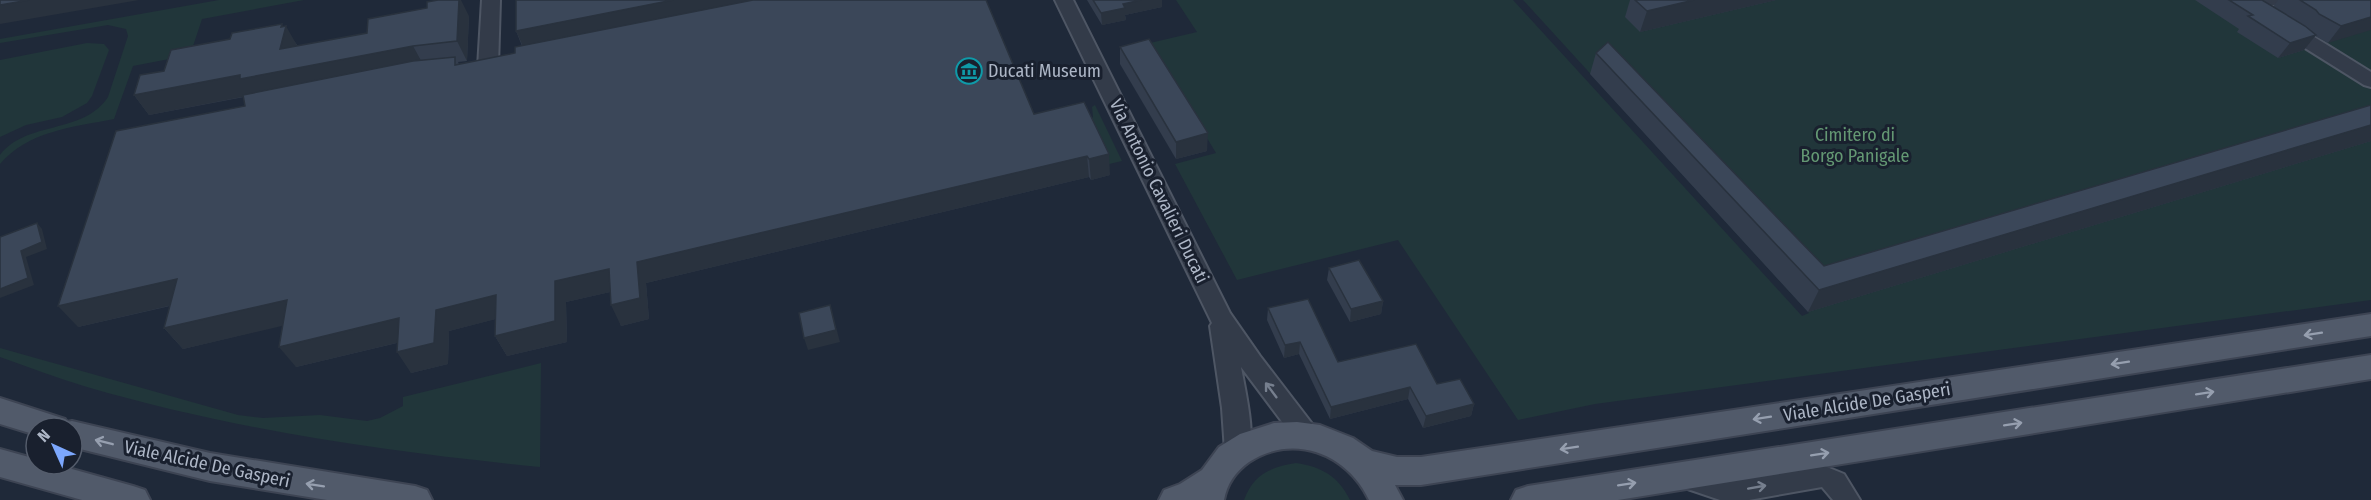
<svg xmlns="http://www.w3.org/2000/svg" width="2371" height="500" viewBox="0 0 2371 500" font-family="'Fira Sans Condensed',sans-serif">
  <rect width="100%" height="100%" fill="#1f2939"/>
  <g fill="#21363a">
    <path d="M219 0H304L202 19 190 55 133 66 114 119C73 127 28 131 0 164V155C27 120 83 135 108 97L128 36 126 29 108 25 0 43V39Z"/>
    <polygon points="1176,0 1513,0 1802,316 1809,313 1523,0 2371,0 2371,300 1595,404 1518,420 1398,240 1237,280 1175,164 1216,153 1150,43 1197,32"/>
    <polygon points="87,43 104,44 109,50 92,96 87,103 62,117 26,125 0,137 0,60"/>
    <polygon points="1095,105 1122,161 1105,165 1089,121 1093,117 1092,107"/>
    <path d="M0 348 238 415 263 418 320 415 367 421 380 418 403 406V397L541 363 540 467C388 452 234 430 87 387 57 378 29 367 0 357Z"/>
    <path d="M1296 463C1322 467 1338 476 1350 500H1244C1253 475 1270 467 1296 463Z"/>
  </g>
  <g fill="none" stroke-linecap="round" stroke-linejoin="round">
    <g stroke="#4e5664" stroke-width="4">
      <g id="minor">
        <polygon points="482,0 500,0 498,67 495,71 481,71 478,67"/>
        <path d="M1055 0H1073L1230 313 1260 356 1316 429 1320 436 1316 443 1307 447 1298 443 1241 367C1245 390 1257 439 1247 459L1238 462 1229 459 1225 451 1222 408 1210 326 1212 323Z"/>
        <polygon points="2249,0 2281,0 2278,4 2266,7 2274,14 2272,18 2265,20 2258,18 2242,5"/>
        <polygon points="2304,33 2311,35 2371,72 2371,87 2364,85 2297,43 2295,39 2297,35"/>
        <polygon points="1682,465 1730,481 1822,465 1844,474 1860,500 1833,500 1822,487 1749,500 1720,500 1673,484 1669,476 1673,468"/>
      </g>
    </g>
    <g stroke="#3d4453" stroke-width="4">
      <g id="major">
        <path d="M2371 314V336L1421 485H1395L1403 500H1369C1347 453 1293 433 1249 462 1235 472 1227 484 1224 500H1159L1164 490 1180 484 1202 470 1219 447 1240 434 1274 423 1297 422 1320 425 1353 438 1372 451 1397 457H1421Z"/>
        <polygon points="2371,355 2371,379 1618,500 1511,500 1516,490 1528,486"/>
        <polygon points="0,398 65,419 67,422 72,421 210,453 415,486 427,490 432,500 327,500 210,481 72,447 72,428 36,428 36,435 0,424"/>
        <polygon points="0,449 36,459 36,464 54,464 133,486 145,490 150,500 82,500 0,477"/>
      </g>
    </g>
    <use href="#minor" fill="#333b49" fill-rule="evenodd"/>
    <use href="#major" fill="#515a6a" fill-rule="evenodd"/>
  </g>
  <g fill="#333d4d">
    <polygon points="1087,0 1162,0 1162,7 1125,15 1126,20 1102,25"/>
    <polygon points="1630,0 1776,0 1640,32 1625,17"/>
    <polygon points="2195,0 2262,0 2273,7 2278,0 2371,0 2328,43 2315,36 2304,50 2278,58 2237,32 2239,29"/>
    <polygon points="469,16 467,61 458,62 459,64 515,53 522,46 516,31 1034,114 1084,102 1110,175 1091,180 1089,177 646,283 649,319 621,326 610,292 566,302 567,342 507,356 495,336 495,319 449,331 448,364 411,373 397,343 296,367 283,325 183,349 164,328 170,306 78,327 245,106 244,97 149,115 134,95 164,71 230,39 283,27 298,46 367,33"/>
    <polygon points="1120,47 1207,151 1176,159 1120,64"/>
    <polygon points="1596,53 1824,266 2371,105 2371,141 1808,312 1590,74"/>
    <polygon points="1329,268 1383,301 1381,314 1350,322 1327,280"/>
    <polygon points="1268,308 1338,362 1437,384 1474,404 1471,416 1423,428 1408,399 1330,419 1299,354 1284,358 1267,320"/>
  </g>
  <g fill="#29323e">
    <polygon points="29,0 139,0 0,24 0,5"/>
    <polygon points="459,0 461,0 469,16 467,61 457,41"/>
    <polygon points="673,0 784,0 525,51 516,31"/>
    <polygon points="1141,0 1162,0 1162,7 1125,15 1126,20 1102,25 1101,13 1123,4"/>
    <polygon points="1694,0 1776,0 1640,32 1647,11"/>
    <polygon points="2371,17 2371,30 2328,43 2341,26"/>
    <polygon points="282,24 285,30 286,26 298,47 413,46 424,66 252,95 149,115 134,95 240,75 280,49"/>
    <polygon points="2316,35 2304,50 2278,58 2290,43"/>
    <polygon points="2371,125 2371,141 1808,312 1819,290"/>
    <polygon points="1208,133 1207,151 1176,159 1176,142"/>
    <polygon points="1109,154 1110,175 1091,180 1089,159"/>
    <polygon points="1087,156 1089,177 646,283 649,319 621,326 611,305 637,262"/>
    <polygon points="37,223 42,229 47,249 26,257 34,285 0,298 0,289"/>
    <polygon points="609,269 619,290 566,302 567,342 507,356 495,336 555,281"/>
    <polygon points="177,279 194,300 78,327 58,306"/>
    <polygon points="496,295 508,316 449,331 448,364 411,373 397,352 436,310"/>
    <polygon points="287,300 303,321 183,349 164,328"/>
    <polygon points="1383,301 1381,314 1350,322 1351,309"/>
    <polygon points="830,305 840,342 808,350 804,338"/>
    <polygon points="399,318 413,339 296,367 279,347"/>
    <polygon points="1300,342 1299,354 1284,358 1285,345"/>
    <polygon points="1410,387 1408,399 1330,419 1331,407"/>
    <polygon points="1474,404 1471,416 1423,428 1426,416"/>
  </g>
  <g fill="#3b4759" stroke="#29323e" stroke-width="1.5">
    <polygon points="0,0 29,0 0,5"/>
    <polygon points="438,0 459,0 457,41 413,46 240,79 240,75 134,95 140,75 164,71 171,50 230,39 232,33 282,24 281,27 286,26 280,49 367,33 368,19 427,8 427,2"/>
    <polygon points="516,0 673,0 516,31"/>
    <polygon points="753,0 986,0 1034,114 1084,102 1109,154 1089,159 1087,156 637,262 640,298 611,305 609,269 555,281 555,321 495,336 496,295 436,310 434,343 397,352 399,318 279,347 287,300 164,328 177,279 58,306 116,131 245,106 243,95 413,61 455,57 455,65 515,53 515,47"/>
    <polygon points="1093,0 1141,0 1123,4 1125,8 1101,13"/>
    <polygon points="1635,0 1694,0 1647,11"/>
    <polygon points="2229,0 2262,0 2305,26 2316,35 2290,43 2248,16 2253,15"/>
    <polygon points="2300,0 2371,0 2371,17 2341,26 2319,14 2316,10"/>
    <polygon points="1149,39 1208,133 1176,142 1120,47"/>
    <polygon points="1608,42 1824,266 2371,105 2371,125 1819,290 1596,53"/>
    <polygon points="37,223 42,242 21,251 28,278 0,289 0,237"/>
    <polygon points="1359,260 1383,301 1351,309 1329,268"/>
    <polygon points="1308,299 1338,362 1416,344 1437,384 1460,379 1474,404 1426,416 1410,387 1331,407 1300,342 1285,345 1268,308"/>
    <polygon points="830,305 836,330 804,338 799,313"/>
  </g>
  <defs><path id="oneway-shaft" d="M-6 0H5M1.5-3L5.5 0L1.5 3" fill="none" stroke-width="1.6" stroke-linecap="round" stroke-linejoin="round" transform="scale(1.5)"/></defs>
  <g stroke="#969faf">
    <use href="#oneway-shaft" transform="translate(2313 334) rotate(171)"/>
    <use href="#oneway-shaft" transform="translate(2120 363) rotate(171)"/>
    <use href="#oneway-shaft" transform="translate(2205 393) rotate(-9)"/>
    <use href="#oneway-shaft" transform="translate(1762 418) rotate(171)"/>
    <use href="#oneway-shaft" transform="translate(2013 424) rotate(-9)"/>
    <use href="#oneway-shaft" transform="translate(104 442) rotate(-166)"/>
    <use href="#oneway-shaft" transform="translate(1569 448) rotate(171)"/>
    <use href="#oneway-shaft" transform="translate(1820 454) rotate(-9)"/>
    <use href="#oneway-shaft" transform="translate(1627 484) rotate(-9)"/>
    <use href="#oneway-shaft" transform="translate(315 485) rotate(-171)"/>
  </g>
  <g stroke="#767f8e">
    <use href="#oneway-shaft" transform="translate(1271 390) rotate(-127)"/>
    <use href="#oneway-shaft" transform="translate(1757 487) rotate(-10)"/>
  </g>
  <defs>
    <g id="museum-ring" transform="scale(1.35)"><circle r="9.5" fill="#19202e" stroke="#0f9aa8" stroke-width="1.5"/><path d="M0-6L6-3V-2H-6V-3ZM-5-1h2V3h-2ZM-1-1h2V3h-2ZM3-1h2V3H3ZM-6 4H6V6H-6Z" fill="#0f9aa8"/></g>
  </defs>
  <g fill-rule="evenodd">
    <use href="#museum-ring" x="969" y="71"/>
  </g>
  <g text-anchor="middle" dominant-baseline="central" stroke-width="6" stroke-linejoin="round" paint-order="stroke">
    <g font-size="18" fill="#adb6c6" stroke="#19202e" text-anchor="start">
      <text x="988" y="71">Ducati Museum</text>
    </g>
    <g font-size="18" fill="#649873" stroke="#19202e">
      <text x="1855" y="135">Cimitero di<tspan x="1855" dy="21">Borgo Panigale</tspan></text>
    </g>
    <g font-size="18" fill="#adb6c6" stroke="#19202e">
      <text transform="translate(1159 191) rotate(64)">Via Antonio Cavalieri Ducati</text>
      <text transform="translate(1867 402) rotate(-9)">Viale Alcide De Gasperi</text>
      <text transform="translate(207 464) rotate(12)">Viale Alcide De Gasperi</text>
    </g>
  </g>
  <g transform="translate(54 446) rotate(315)"><circle r="28" fill="#19202e" stroke="#545c6b" stroke-width="1.5"/>
  <path d="M0-4.5L10 22L0 15L-10 22Z" fill="#7ca7fd"/>
  <text y="-9" font-size="16" font-weight="bold" text-anchor="middle" fill="#adb6c6">N</text>
  </g>
</svg>
